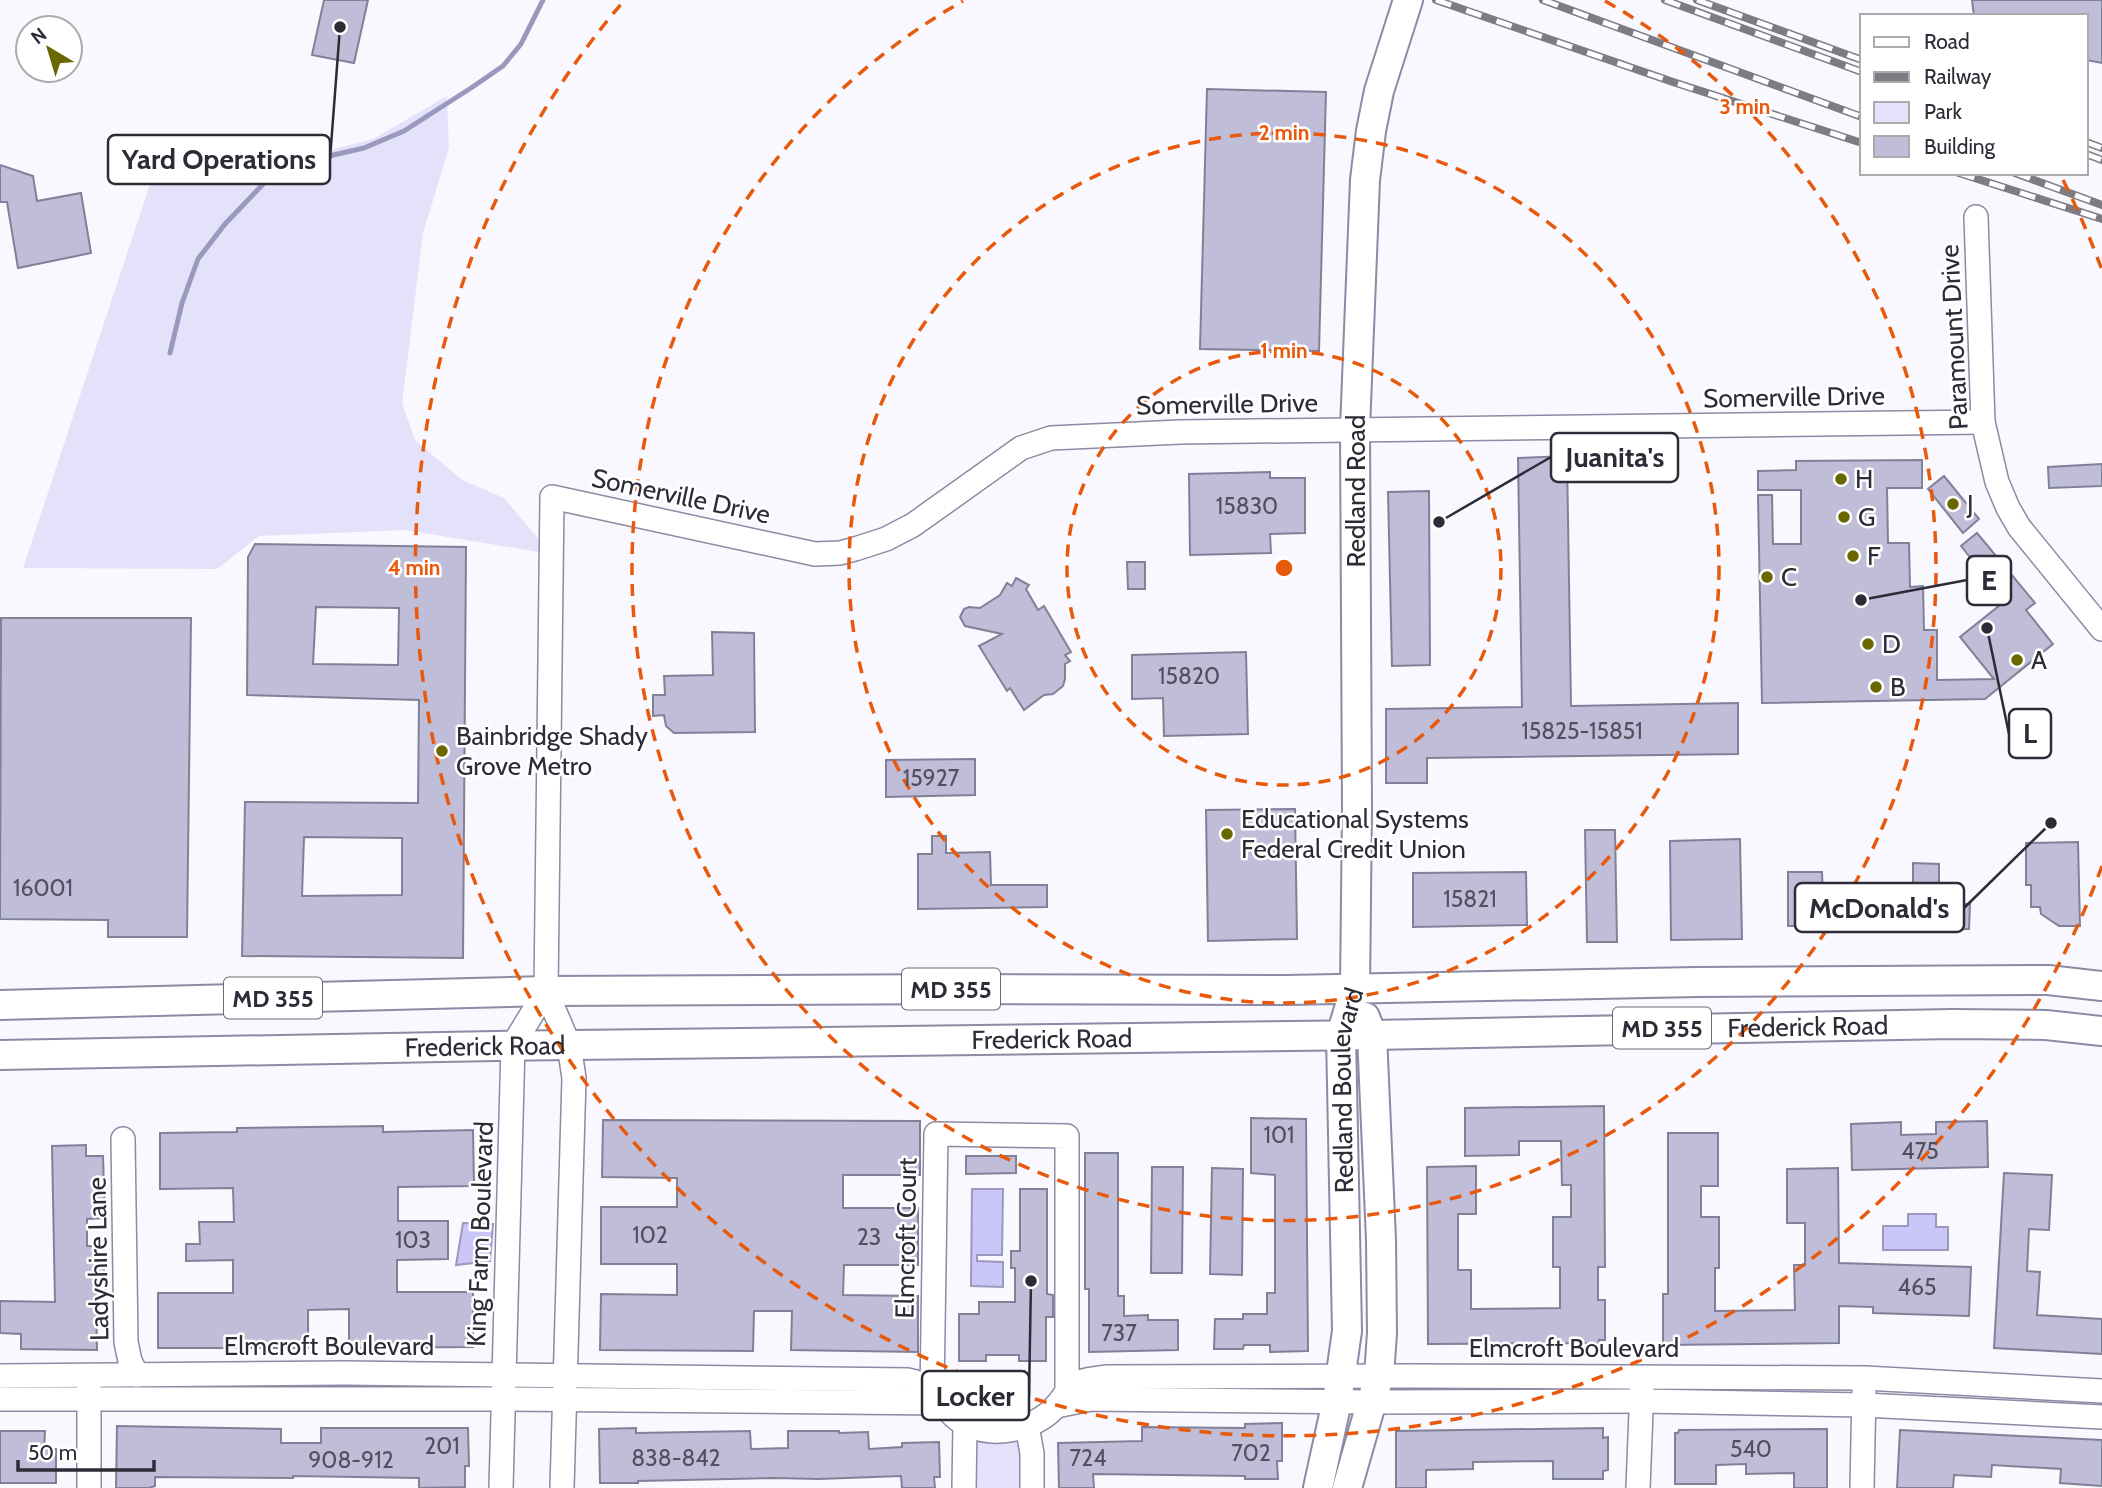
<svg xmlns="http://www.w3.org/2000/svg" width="2102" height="1488" viewBox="0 0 2102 1488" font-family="Cabin,sans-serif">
  <rect width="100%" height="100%" fill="#f8f8fe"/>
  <g fill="#e4e2fa">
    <polygon points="447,96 449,148 423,233 402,403 415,440 462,480 504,498 551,554 405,530 259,536 217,569 23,568 151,181 287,161 373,139"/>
    <polygon points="979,1440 1000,1443 1012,1441 1019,1442 1023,1446 1025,1488 970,1488 971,1446"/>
  </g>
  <g fill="#cac6f8" stroke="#9b98be" stroke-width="2">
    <polygon points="972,1189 1003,1189 1002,1255 977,1255 977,1261 1003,1262 1003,1287 971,1286"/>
    <polygon points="1908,1214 1936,1214 1936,1227 1948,1227 1948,1250 1883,1250 1883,1226 1908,1226"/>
    <polygon points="463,1223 493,1224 490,1261 456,1265"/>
  </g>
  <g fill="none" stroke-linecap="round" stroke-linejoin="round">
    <polyline stroke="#9b98be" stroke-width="5" points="170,353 182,303 198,259 225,224 267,180 316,159 364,148 404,131 471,88 503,66 521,44 543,0"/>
  </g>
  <g fill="#bfbdd8" stroke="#818099" stroke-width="2" fill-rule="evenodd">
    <polygon points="324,0 368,0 354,63 312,55"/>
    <polygon points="1972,0 2102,0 2102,63 2086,60 2086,16 1974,16"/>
    <polygon points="1207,89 1326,92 1319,351 1200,349"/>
    <polygon points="0,165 33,176 37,201 81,193 91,253 18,268 7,202 0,202"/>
    <polygon points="1567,456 1571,706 1738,703 1738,754 1427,758 1427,783 1386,783 1386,709 1522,707 1518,458"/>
    <polygon points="1922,460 1922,488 1887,488 1888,543 1909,543 1910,587 1923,586 1924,630 1937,630 1937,680 1994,679 1960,637 2005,601 1961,546 1977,533 2035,603 2026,610 2053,644 1985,699 1762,703 1758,495 1772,495 1773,544 1801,544 1801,490 1758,490 1758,471 1796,470 1796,461"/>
    <polygon points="2102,464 2102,486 2049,488 2048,467"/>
    <polygon points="1270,472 1270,478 1305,478 1305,533 1270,534 1271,553 1190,555 1189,474"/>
    <polygon points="1944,476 1979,519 1963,533 1928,489"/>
    <polygon points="1429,491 1430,665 1392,666 1388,492"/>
    <path d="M255 544 466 547 463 958 242 956 245 802 418 803 419 700 247 695 248 557ZM316 607 399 608 398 665 313 664ZM304 837 402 838V895L302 896Z"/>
    <polygon points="1127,562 1145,562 1145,589 1128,589"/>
    <polygon points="1016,578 1029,585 1026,589 1038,610 1044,606 1071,652 1065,655 1070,661 1065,664 1065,679 1063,686 1053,694 1044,695 1024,710 1010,688 1007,691 979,646 1002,634 965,626 960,617 964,609 969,607 980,608 1000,595 1007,583 1012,586"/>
    <polygon points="1,618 191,618 187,937 108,937 108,920 0,919"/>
    <polygon points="712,632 754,633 755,732 674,733 666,726 664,715 653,716 653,695 665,695 664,676 713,675"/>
    <polygon points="1246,652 1248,734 1164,736 1163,698 1132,699 1132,655"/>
    <polygon points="975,759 975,795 886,797 886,760"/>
    <polygon points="1295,809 1297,939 1208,941 1206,810"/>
    <polygon points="1585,830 1615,830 1617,942 1587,942"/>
    <polygon points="932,836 946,836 946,853 990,852 991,885 1047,885 1047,907 918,909 918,854 932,854"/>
    <polygon points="1740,839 1742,939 1671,940 1670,841"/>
    <polygon points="2078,842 2080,926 2059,926 2041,914 2040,907 2031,907 2031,885 2026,885 2026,843"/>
    <polygon points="1913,863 1939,864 1939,904 1970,904 1969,929 1902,930 1903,904 1913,904"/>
    <polygon points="1526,872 1527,925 1413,927 1413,873"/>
    <polygon points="1788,872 1822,872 1824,926 1788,926"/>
    <polygon points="1604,1106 1605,1267 1598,1267 1598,1300 1605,1300 1605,1340 1599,1340 1599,1343 1428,1344 1427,1167 1476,1166 1476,1214 1458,1214 1458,1270 1471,1270 1471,1309 1560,1308 1560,1267 1553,1267 1553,1217 1571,1217 1571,1185 1562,1185 1561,1141 1519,1141 1519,1155 1465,1156 1465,1108"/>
    <polygon points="1251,1118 1306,1119 1308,1351 1270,1352 1270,1345 1244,1345 1243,1349 1214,1349 1215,1319 1243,1319 1243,1314 1267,1314 1267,1293 1275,1293 1275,1175 1251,1173"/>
    <polygon points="603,1120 920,1121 920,1175 843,1175 843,1208 918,1208 918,1265 844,1265 843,1295 918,1296 918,1352 791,1350 792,1311 754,1311 753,1351 600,1350 601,1294 677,1295 677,1264 601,1264 601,1207 677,1207 677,1178 602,1177"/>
    <polygon points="1987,1121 1988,1167 1852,1170 1851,1124 1901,1122 1901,1135 1936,1134 1936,1122"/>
    <polygon points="383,1126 383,1132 473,1130 474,1186 398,1187 398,1221 448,1221 448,1259 397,1260 397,1292 473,1292 473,1347 349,1348 349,1309 308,1310 308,1348 158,1348 158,1293 233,1293 233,1260 186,1261 186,1244 200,1244 199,1222 234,1222 233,1188 160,1189 160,1133 237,1132 237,1128"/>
    <polygon points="1668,1133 1718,1133 1718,1186 1701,1186 1701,1217 1719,1217 1719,1268 1715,1268 1715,1311 1795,1310 1794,1265 1805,1265 1805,1223 1787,1223 1787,1169 1838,1168 1839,1263 1971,1267 1969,1316 1873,1313 1873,1307 1839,1306 1839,1343 1663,1345 1663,1294 1668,1294"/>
    <polygon points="86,1145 86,1156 103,1156 105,1218 87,1219 87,1246 103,1246 105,1296 96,1296 97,1350 21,1349 21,1334 0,1333 0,1301 55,1302 52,1146"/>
    <polygon points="1085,1153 1118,1153 1118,1296 1124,1296 1124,1316 1148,1315 1148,1320 1178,1320 1178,1350 1089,1352 1089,1289 1085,1289"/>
    <polygon points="966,1156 1016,1156 1016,1173 966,1174"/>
    <polygon points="1152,1167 1183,1167 1182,1273 1151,1273"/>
    <polygon points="1212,1168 1243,1169 1242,1275 1210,1274"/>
    <polygon points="2004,1173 2052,1175 2049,1230 2029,1229 2027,1271 2040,1272 2037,1315 2102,1319 2102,1354 1994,1348"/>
    <polygon points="1020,1189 1047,1189 1047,1294 1053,1295 1053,1317 1046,1317 1046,1361 1019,1361 1019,1355 986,1355 986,1361 959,1361 959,1314 979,1314 979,1302 1015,1302 1015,1268 1011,1268 1011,1251 1020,1251"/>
    <polygon points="1282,1423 1282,1461 1277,1461 1278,1479 1245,1479 1245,1476 1093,1474 1094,1488 1059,1488 1058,1443 1142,1441 1142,1427 1245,1428 1245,1424"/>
    <polygon points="117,1426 281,1429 281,1443 321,1443 321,1428 468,1428 469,1466 465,1466 465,1487 419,1488 419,1478 293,1476 293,1478 155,1477 155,1486 149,1488 116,1488"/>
    <polygon points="636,1428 636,1433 750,1431 751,1449 788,1448 788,1431 839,1431 839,1433 868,1432 869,1449 902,1447 902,1443 939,1442 940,1477 934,1477 935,1488 902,1488 901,1476 819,1479 774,1478 638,1481 638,1483 600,1483 599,1429"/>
    <polygon points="1603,1428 1603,1438 1608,1437 1608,1470 1603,1471 1603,1479 1553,1479 1553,1461 1473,1462 1473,1469 1426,1470 1426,1488 1396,1488 1396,1431"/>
    <polygon points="1827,1429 1827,1488 1794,1488 1794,1473 1746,1474 1746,1464 1716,1465 1716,1484 1675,1484 1675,1433 1678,1433 1679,1430"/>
    <polygon points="1900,1430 2102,1440 2102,1486 2060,1483 2061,1469 1992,1465 1991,1477 1954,1475 1953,1488 1897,1488"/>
    <polygon points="0,1431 45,1431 44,1449 56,1449 56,1483 0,1483"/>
  </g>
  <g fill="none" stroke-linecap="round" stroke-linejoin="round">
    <g stroke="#8c8aa4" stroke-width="26">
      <g id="minor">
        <polyline points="1976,217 1983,422 1997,482 2008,508 2019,527 2102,629"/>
        <polyline points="123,1139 126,1342 130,1361 137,1375"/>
        <path d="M0 1376 344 1373 908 1380C942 1386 941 1416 972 1427 1001 1437 1037 1428 1057 1405 1063 1398 1067 1390 1075 1384 1083 1379 1096 1379 1106 1377L1411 1376 1865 1378 2102 1391"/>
        <polyline points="932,1392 936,1134 1067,1136 1067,1391"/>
        <polyline points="0,1399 504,1399 943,1403"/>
        <polyline points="1056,1406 1091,1399 1373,1402 1642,1401 1864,1405 2102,1417"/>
        <polyline points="1027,1426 1032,1453 1032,1488"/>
        <polyline points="89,1488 89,1383"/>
        <polyline points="501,1488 513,1045 546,991"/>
        <polyline points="562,1488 574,1078 569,1045 546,991 552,497 815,554 840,553 855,549 886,539 913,525 1021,448 1051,438 1180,432 1983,422"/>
        <polyline points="964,1488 965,1424"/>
        <polyline points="1638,1488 1642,1386"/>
        <polyline points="1862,1488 1864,1390"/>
      </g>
    </g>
    <g stroke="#8c8aa4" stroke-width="32">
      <g id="major">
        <polyline points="0,1005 546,991 971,989 1287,990 1697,982 2048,980 2102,986"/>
        <path id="s1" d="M0 1055 496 1046 1372 1035 1952 1024 2046 1025 2102 1031"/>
        <path id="s2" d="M1318 1488 1337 1401 1347 1331 1341 1035 1355 989 1357 807 1355 429 1365 180 1371 131 1379 91 1408 0"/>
        <polyline points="1347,1488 1379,1376 1382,1333 1381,1240 1372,1035 1365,1017"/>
      </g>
    </g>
    <use href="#minor" stroke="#fff" stroke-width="23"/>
    <use href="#major" stroke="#fff" stroke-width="28"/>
    <g stroke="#7d7c85" stroke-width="8">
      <g id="rail">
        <polyline points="1436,0 1673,82 1862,143"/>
        <polyline points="1543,0 1862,117"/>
        <polyline points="1665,0 1862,72"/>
        <polyline points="1697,0 1862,60"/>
        <polyline points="2086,142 2102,148"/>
        <polyline points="2086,154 2102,160"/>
        <polyline points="1959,173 2102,219"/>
        <polyline points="2015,173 2102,205"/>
      </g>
    </g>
    <use href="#rail" stroke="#fff" stroke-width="5" stroke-dasharray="16" stroke-linecap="butt"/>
  </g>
  <g fill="none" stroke="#e8590c" stroke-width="3.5" stroke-dasharray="12 9">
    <circle cx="1284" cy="568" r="217"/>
    <circle cx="1284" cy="568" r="435"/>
    <path d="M1605 1A652 652 0 1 1 963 1"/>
    <path d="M2102 866A870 870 0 1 1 622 3M2063 180A870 870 0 0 1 2102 270"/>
  </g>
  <g fill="#696700" stroke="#fff" stroke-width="2.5">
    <circle cx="1841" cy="479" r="7"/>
    <circle cx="1953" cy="504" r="7"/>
    <circle cx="1844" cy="517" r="7"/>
    <circle cx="1853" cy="556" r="7"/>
    <circle cx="1767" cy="577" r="7"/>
    <circle cx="1868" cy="644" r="7"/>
    <circle cx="2017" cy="660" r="7"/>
    <circle cx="1876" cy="687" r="7"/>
    <circle cx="442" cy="751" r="7"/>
    <circle cx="1227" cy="834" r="7"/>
  </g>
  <g text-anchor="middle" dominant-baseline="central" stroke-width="5" stroke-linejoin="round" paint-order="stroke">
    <g font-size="23" fill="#51505e">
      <text x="1247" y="506">15830</text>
      <text x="1189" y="676">15820</text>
      <text x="1582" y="731">15825-15851</text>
      <text x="931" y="778">15927</text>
      <text x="43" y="888">16001</text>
      <text x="1470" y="899">15821</text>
      <text x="1279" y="1135">101</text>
      <text x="1920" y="1151">475</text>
      <text x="650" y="1235">102</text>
      <text x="869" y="1237">23</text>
      <text x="413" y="1240">103</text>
      <text x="1917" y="1287">465</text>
      <text x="1119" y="1333">737</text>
      <text x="442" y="1446">201</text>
      <text x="1751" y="1449">540</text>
      <text x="1251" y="1453">702</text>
      <text x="676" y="1458">838-842</text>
      <text x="1088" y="1458">724</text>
      <text x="351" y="1460">908-912</text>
    </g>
    <g fill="#fff" stroke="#6b6b72" stroke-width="2">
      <rect x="902" y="968.5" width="98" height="41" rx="5"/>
      <rect x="224" y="977.5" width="98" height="41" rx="5"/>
      <rect x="1613" y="1007.5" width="98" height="41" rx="5"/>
    </g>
    <g font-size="24" font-weight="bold" fill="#2c2b36">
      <text x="951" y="989">MD 355</text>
      <text x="273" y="998">MD 355</text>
      <text x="1662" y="1028">MD 355</text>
    </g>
    <g font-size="26" fill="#2c2b36" stroke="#fff">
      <text transform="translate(1954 337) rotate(-93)">Paramount Drive</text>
      <text transform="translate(1794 397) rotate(-1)">Somerville Drive</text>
      <text transform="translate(1227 404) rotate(-1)">Somerville Drive</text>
      <text transform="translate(1356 491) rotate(-90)">Redland Road</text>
      <text transform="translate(681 496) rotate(12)">Somerville Drive</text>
      <text stroke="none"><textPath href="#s1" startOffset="1808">Frederick Road</textPath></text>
      <text stroke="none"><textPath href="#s1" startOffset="1052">Frederick Road</textPath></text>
      <text stroke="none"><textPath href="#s1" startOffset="485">Frederick Road</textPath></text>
      <text stroke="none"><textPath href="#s2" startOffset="401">Redland Boulevard</textPath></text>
      <text transform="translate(480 1234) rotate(-88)">King Farm Boulevard</text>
      <text transform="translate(906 1238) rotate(-89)">Elmcroft Court</text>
      <text transform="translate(98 1259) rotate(-91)">Ladyshire Lane</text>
      <text x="329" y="1346">Elmcroft Boulevard</text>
      <text x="1574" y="1348">Elmcroft Boulevard</text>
    </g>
    <g font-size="26" fill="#2c2b36" stroke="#fff" text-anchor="start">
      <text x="1855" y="479">H</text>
      <text x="1967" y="504">J</text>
      <text x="1858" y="517">G</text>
      <text x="1867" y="556">F</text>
      <text x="1781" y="577">C</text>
      <text x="1882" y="644">D</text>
      <text x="2031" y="660">A</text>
      <text x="1890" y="687">B</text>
      <text x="456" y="736">Bainbridge Shady<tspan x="456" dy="30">Grove Metro</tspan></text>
      <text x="1241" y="819">Educational Systems<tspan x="1241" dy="30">Federal Credit Union</tspan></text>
    </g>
  </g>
  <circle cx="1284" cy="568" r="10" fill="#e8590c" stroke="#fff" stroke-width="3.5"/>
  <g font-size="21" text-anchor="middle" font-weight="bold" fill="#e8590c" stroke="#fff" stroke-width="5" stroke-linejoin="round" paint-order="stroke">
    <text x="1745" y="114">3 min</text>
    <text x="1284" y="140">2 min</text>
    <text x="1284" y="358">1 min</text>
    <text x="414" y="575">4 min</text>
  </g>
  <path fill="none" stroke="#2c2b36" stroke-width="2.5" d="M340 27L330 159M1439 522L1551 457M1861 600L1967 580M1987 628L2009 734M2051 823L1964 908M1031 1281L1029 1396"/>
  <g fill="#2c2b36" stroke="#fff" stroke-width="2.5">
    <circle cx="340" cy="27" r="7"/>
    <circle cx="1439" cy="522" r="7"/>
    <circle cx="1861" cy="600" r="7"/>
    <circle cx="1987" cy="628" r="7"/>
    <circle cx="2051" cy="823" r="7"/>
    <circle cx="1031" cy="1281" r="7"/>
  </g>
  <g fill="#fff" stroke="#2c2b36" stroke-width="2.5">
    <rect x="108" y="135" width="222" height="49" rx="7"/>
    <rect x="1551" y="433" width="127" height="49" rx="7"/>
    <rect x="1967" y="556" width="44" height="49" rx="7"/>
    <rect x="2009" y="709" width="42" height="49" rx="7"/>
    <rect x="1795" y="883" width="169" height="49" rx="7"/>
    <rect x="922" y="1371" width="107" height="49" rx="7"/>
  </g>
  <g font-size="28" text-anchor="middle" font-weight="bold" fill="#2c2b36">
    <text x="219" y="169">Yard Operations</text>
    <text x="1615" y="467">Juanita's</text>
    <text x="1989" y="590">E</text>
    <text x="2030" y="743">L</text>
    <text x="1879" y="918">McDonald's</text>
    <text x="975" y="1406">Locker</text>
  </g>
  <rect x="1860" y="14" width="228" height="161" fill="#ffffff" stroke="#abaaaf" stroke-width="2"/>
  <rect x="1874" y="37" width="35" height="10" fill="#ffffff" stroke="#abaaaf" stroke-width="2"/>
  <text x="1924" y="49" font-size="21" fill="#2c2b36">Road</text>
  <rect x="1874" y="72" width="35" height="10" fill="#7d7c85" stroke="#abaaaf" stroke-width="2"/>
  <text x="1924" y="84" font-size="21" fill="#2c2b36">Railway</text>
  <rect x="1874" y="102" width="35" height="21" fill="#e4e2fa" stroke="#abaaaf" stroke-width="2"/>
  <text x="1924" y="119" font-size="21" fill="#2c2b36">Park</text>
  <rect x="1874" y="136" width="35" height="21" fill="#bfbdd8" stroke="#abaaaf" stroke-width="2"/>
  <text x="1924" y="154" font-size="21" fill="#2c2b36">Building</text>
  <g transform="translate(49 49) rotate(322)"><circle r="33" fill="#ffffff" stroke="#abaaaf" stroke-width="2"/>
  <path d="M0-5L12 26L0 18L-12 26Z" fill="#696700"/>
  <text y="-10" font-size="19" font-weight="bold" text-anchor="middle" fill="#2c2b36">N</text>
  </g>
  <path d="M18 1460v10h136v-10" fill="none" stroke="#2c2b36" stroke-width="3.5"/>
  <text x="28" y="1460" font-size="21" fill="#2c2b36" stroke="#ffffff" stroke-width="5" paint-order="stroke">50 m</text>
</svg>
